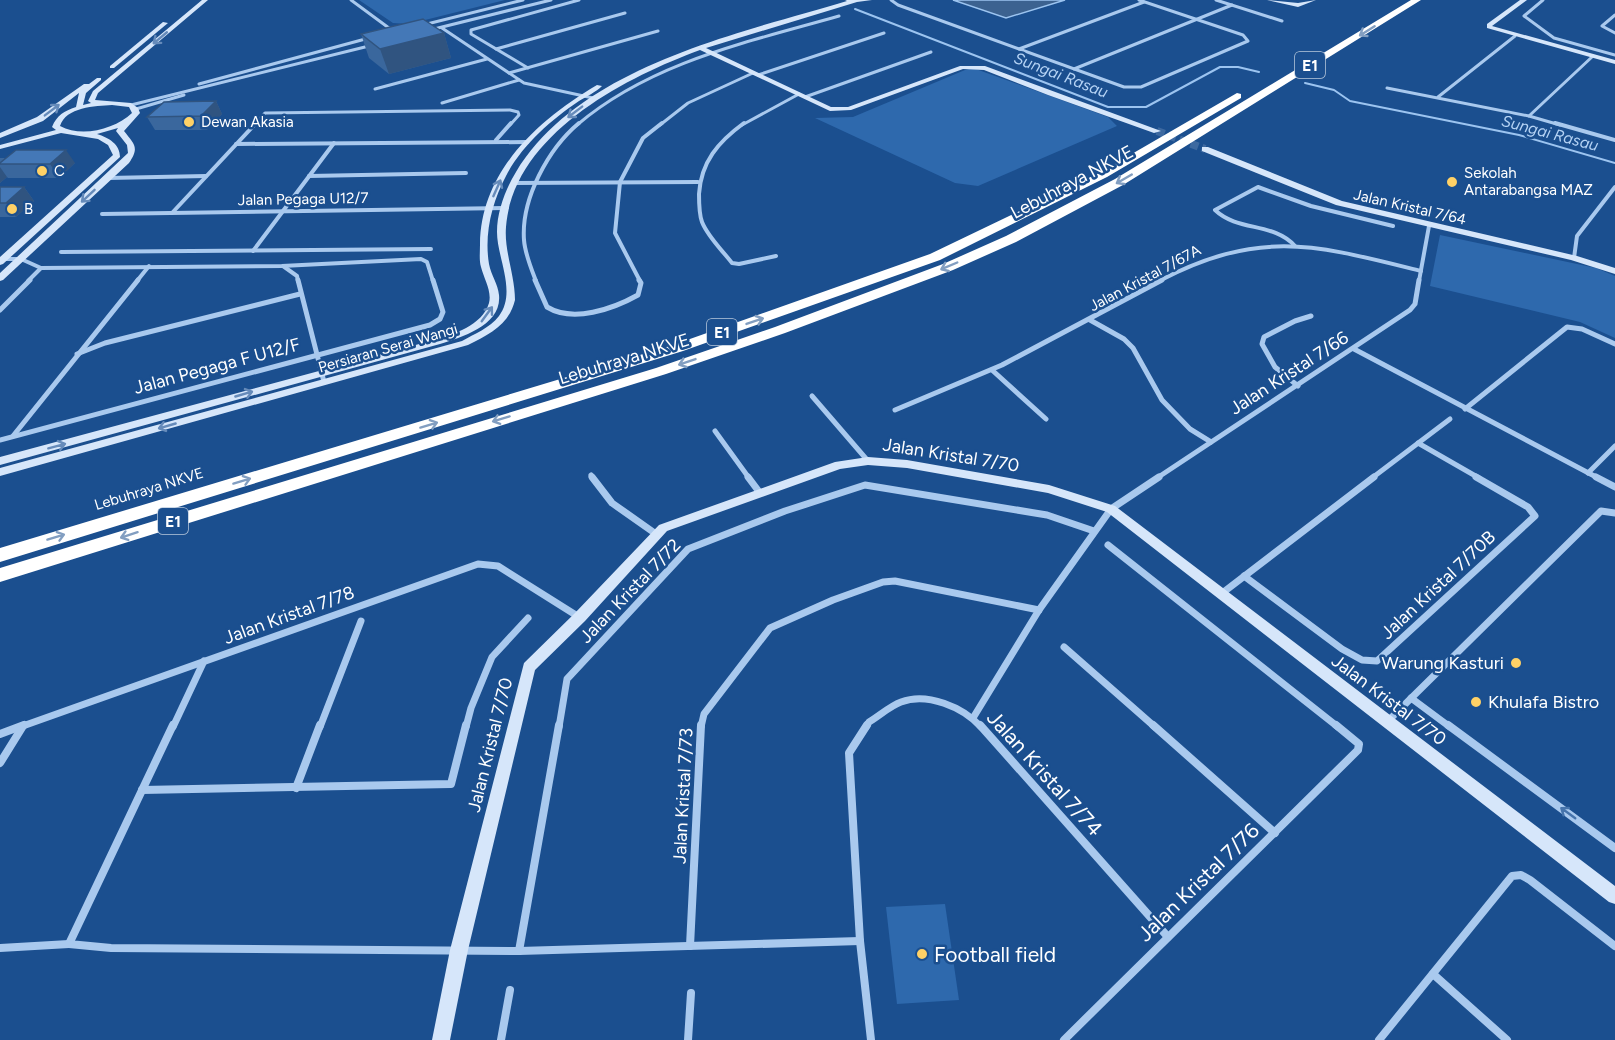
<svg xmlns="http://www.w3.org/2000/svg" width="1615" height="1040" viewBox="0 0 1615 1040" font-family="Figtree,sans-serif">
  <rect width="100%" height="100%" fill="#1b4f8f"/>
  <g fill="#2e69ad">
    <polygon points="359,0 505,0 409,24 393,23"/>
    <polygon points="973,68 1108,117 1117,126 978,186 955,183 815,118 853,117 965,70"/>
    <polygon points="1440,235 1596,268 1615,276 1615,338 1580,322 1430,286"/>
    <polygon points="945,904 959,1000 897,1004 886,907"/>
  </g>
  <polygon fill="#3c6290" stroke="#9cc4f0" stroke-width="1.5" points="953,0 1065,0 1006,18"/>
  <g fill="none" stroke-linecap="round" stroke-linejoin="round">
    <g stroke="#9cc4f0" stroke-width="2">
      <polyline points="855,9 1108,107 1146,107 1220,67 1238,67 1259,72"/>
      <polyline points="1305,83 1334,90 1350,101 1519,135 1615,163"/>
    </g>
    <polyline stroke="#3d69a0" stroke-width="8" stroke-dasharray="8 4" stroke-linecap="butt" points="1157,131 1205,149"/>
    <g stroke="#a9c9ee" stroke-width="3">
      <polyline points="351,0 393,31"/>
      <polyline points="891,0 898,5 1124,87 1141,87 1248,41 1243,35 1139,0"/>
      <polyline points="1216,0 1282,21"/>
      <polyline points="1543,0 1524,16 1554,38 1615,55"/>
      <polyline points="1615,15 1602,26 1615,33"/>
      <polyline points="423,25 523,0"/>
      <polyline points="442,28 524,83 593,98"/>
      <polyline points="430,30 551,0"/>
      <polyline points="496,49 625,13"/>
      <polyline points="1019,49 1144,2"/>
      <polyline points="528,68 471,34 471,30 579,0"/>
      <polyline points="1074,69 1232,5"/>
      <polyline points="509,73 658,31"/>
      <polyline points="758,75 884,33"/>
      <polyline points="199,84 369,38"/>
      <polyline points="1387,88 1529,116 1560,125"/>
      <polyline points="375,89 487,59"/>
      <polyline points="805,97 931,52"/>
      <polyline points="1438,97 1515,36"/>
      <polyline points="442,103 519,80"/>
      <polyline points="131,105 373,45"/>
      <polyline points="136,109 184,95"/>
      <polyline points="1529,116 1593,56"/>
      <polyline points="254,125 265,113 510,110 518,112 519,115 510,125"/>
      <path d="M577 125C651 62 748 42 839 16"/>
      <polyline points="660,125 688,103 753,73"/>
      <polyline points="742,125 799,94"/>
    </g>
    <g stroke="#a9c9ee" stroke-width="4">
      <path d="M744 123C718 142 701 162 699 194 699 203 699 214 702 222 708 237 722 250 732 263L739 264 776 256"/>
      <polyline points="1555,123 1615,140"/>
      <polyline points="496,140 511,123"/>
      <polyline points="236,144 527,142"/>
      <polyline points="309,176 466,173"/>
      <polyline points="108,178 206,176"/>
      <polyline points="514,183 698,182"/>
      <polyline points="172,213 256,123"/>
      <polyline points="102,214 505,208"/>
      <path d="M1295 246C1274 222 1238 232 1215 210L1258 187 1311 206 1393 226"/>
      <polyline points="253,251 334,143"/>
      <polyline points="61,252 431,249"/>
      <polyline points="1574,258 1577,236 1615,187"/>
      <polyline points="2,259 21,259 41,268 282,266 421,259 427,262 433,281"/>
      <polyline points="283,266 297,276 298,281"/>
      <polyline points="28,281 41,268"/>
      <polyline points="137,281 149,266"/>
      <path d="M536 281C531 268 525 254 524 240 521 199 548 149 579 123"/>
      <polyline points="640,281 615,233 620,182 643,138 662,123"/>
      <path d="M1159 281C1261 228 1316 245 1421 271"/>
      <polyline points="1419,281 1429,226"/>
    </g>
    <g stroke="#a9c9ee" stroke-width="5">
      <polyline points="298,280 324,382"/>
      <path d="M535 280 547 307C573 323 613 309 638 295L641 283 639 280"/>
      <polyline points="0,310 30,280"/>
      <polyline points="1090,320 1124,339 1133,348 1162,400 1190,429 1211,442"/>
      <polyline points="1354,349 1598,478"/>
      <polyline points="77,354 105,343 300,294"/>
      <polyline points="992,370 1046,419"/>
      <polyline points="1298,386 1275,367 1262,344 1264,337 1295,321 1311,316"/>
      <polyline points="812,396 868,461"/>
      <polyline points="1465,409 1567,327 1582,329 1615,344"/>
      <polyline points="895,410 1002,365 1162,280"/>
      <polyline points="715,431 749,478"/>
      <polyline points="13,436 138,280"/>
      <polyline points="0,440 430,325 440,319 443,312 433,280"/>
      <polyline points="1418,443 1479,478"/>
      <polyline points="1588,473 1615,446"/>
      <polyline points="591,475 593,478"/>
      <polyline points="1157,478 1410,310 1415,304 1419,280"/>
      <polyline points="1372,478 1450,419"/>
    </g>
    <g stroke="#a9c9ee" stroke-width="7">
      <polyline points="592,477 612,503 656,534"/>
      <polyline points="748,477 760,493"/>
      <polyline points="1596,477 1615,487"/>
      <polyline points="1108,545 1338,727"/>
      <polyline points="1244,576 1342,649 1362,660 1377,661 1535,516 1528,507 1476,477"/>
      <polyline points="1221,594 1374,477"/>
      <polyline points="1064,647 1155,727"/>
      <polyline points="1411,698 1450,727"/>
      <polyline points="973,718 1039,610 1111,509 1159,477"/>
      <polyline points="1388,721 1601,511 1615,513"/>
      <polyline points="20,727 478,564 498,566 579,617"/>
      <polyline points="173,727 204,661"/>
      <polyline points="320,727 361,621"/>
      <polyline points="466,727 471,708 492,657 528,618"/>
      <polyline points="559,727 567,679 688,549 785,511 865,485 1047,515 1094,531"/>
      <polyline points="701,727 704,714 770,628 833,600 883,582 895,581 1039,610"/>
      <path d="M866 727 869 722C879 716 890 706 901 702 927 692 963 707 981 727"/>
    </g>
    <g stroke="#a9c9ee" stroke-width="8">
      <polyline points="173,725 69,944 111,948 519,951 860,941"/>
      <polyline points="867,725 849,753 860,941 871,1040"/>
      <polyline points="980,725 1168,937"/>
      <polyline points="1153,725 1275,833"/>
      <polyline points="1448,725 1615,848"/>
      <polyline points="0,734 24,725"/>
      <polyline points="0,763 23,726"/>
      <polyline points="296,788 320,725"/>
      <polyline points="142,790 451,784 466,725"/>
      <polyline points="690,946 701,725"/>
      <polyline points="0,948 69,944"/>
      <polyline points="519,951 559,725"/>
      <polyline points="1433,974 1507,1040"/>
      <polyline points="501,1040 510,990"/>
      <polyline points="688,1040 691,993"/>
      <polyline points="1064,1040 1358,750 1359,744 1336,725"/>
      <polyline points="1379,1040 1512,876 1521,875 1530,880 1615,946"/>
    </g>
    <g fill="#d6e6fa" fill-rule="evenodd">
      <path d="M202 0H208L98 93 95 100 131 103 138 108 140 113 124 131C134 144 140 147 129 163L3 280 0 281V273L128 153 127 145 116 131 118 128 97 134C109 138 120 144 120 157L3 264 0 265V257L113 155 108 145 98 139 61 133 0 149V145L56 130 52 127C57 115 64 111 76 107L79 93 43 121 0 138V133L37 117 84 84H89L97 78H101V80L86 93 83 105 91 103 88 101 93 91ZM112 105 129 107 132 113C115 129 82 138 60 126 66 107 95 106 112 105Z"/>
      <path d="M845 0H872L857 2 706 48 831 107H848L960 66H985L1161 131 1154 133 1048 95 984 70 963 69 851 110 830 111 700 50C624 78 513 135 506 227 504 251 515 275 515 300 509 325 490 334 468 345L0 476V468L462 341C474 334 490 328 499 316 517 292 497 258 497 232 497 212 505 190 516 172 579 67 737 34 847 1Z"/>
      <polygon points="1267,0 1298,3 1316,0 1298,7"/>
      <polygon points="1520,0 1527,0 1492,26 1615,60 1615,64 1487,28 1487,24"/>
      <polygon points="163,22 168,23 114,68 110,68 110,66"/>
      <path d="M597 85 602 86C596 92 587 96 579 101 551 120 522 145 506 176 492 202 484 234 489 264 491 275 498 284 499 295 502 325 462 337 440 344L0 465V457L434 340C453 334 482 326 489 303 492 291 484 279 481 267 479 260 480 252 480 244 481 171 538 120 597 85Z"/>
      <polygon points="1202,147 1208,147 1342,201 1577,256 1615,268 1615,274 1571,260 1336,205 1202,151"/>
      <polygon points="868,457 907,460 1049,485 1115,506 1615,886 1615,904 1609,902 1107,512 1048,493 907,468 868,465 840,469 667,531 585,621 535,670 468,950 450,1040 432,1040 450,950 524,663 575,613 659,525 835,462"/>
    </g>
    <g fill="#fff" fill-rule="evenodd">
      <polygon points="1411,0 1421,0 1123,185 1016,242 953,270 785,333 666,374 0,582 0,568 656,368 775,327 943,264 1006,236 1115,179"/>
      <polygon points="1237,93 1241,94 1241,98 1107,177 940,260 683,351 0,562 0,548 673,345 930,254 1099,173"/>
    </g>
  </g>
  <g fill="#3a679d">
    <polygon points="444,33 451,58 389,74 369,58 361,34"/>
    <polygon points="216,101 222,114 207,130 155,130 147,117"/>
    <polygon points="0,158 4,158 5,159 75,163 59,178 8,178 7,177 0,183"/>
    <polygon points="0,187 24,187 34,201 16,217 0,217"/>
  </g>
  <g fill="#305480">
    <polygon points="444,33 451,58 389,74 380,49"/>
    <polygon points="216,101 222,114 207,130 201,116"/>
    <polygon points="66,150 75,163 59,178 50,164"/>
    <polygon points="0,167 7,177 0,183"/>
    <polygon points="24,187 34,201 16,217 6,203"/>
  </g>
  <g fill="#4478b7" stroke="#305480" stroke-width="1.5">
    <polygon points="423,19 444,33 380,49 361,34"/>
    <polygon points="216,101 201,116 147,117 164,102"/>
    <polygon points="16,150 66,150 50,164 0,164 0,163"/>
    <polygon points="0,187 24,187 6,203 0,203"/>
  </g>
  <defs><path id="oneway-shaft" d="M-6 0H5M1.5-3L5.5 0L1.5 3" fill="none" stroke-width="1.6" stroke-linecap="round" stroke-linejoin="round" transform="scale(1.5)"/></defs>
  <g stroke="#829ec1">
    <use href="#oneway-shaft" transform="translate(1367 31) rotate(148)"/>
    <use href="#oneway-shaft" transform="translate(1124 179) rotate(150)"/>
    <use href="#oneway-shaft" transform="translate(949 266) rotate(157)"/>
    <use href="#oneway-shaft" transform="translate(755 321) rotate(-19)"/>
    <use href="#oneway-shaft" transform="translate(687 362) rotate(161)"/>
    <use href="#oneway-shaft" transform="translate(501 419) rotate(163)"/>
    <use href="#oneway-shaft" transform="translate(429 425) rotate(-17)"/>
    <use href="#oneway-shaft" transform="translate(242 481) rotate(-17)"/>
    <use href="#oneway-shaft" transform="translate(129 535) rotate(162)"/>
    <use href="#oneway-shaft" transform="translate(56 537) rotate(-17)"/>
  </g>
  <g stroke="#668bba">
    <use href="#oneway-shaft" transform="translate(160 38) rotate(140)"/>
    <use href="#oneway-shaft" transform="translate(52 110) rotate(-37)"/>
    <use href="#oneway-shaft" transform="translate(575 112) rotate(143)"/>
    <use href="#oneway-shaft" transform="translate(497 188) rotate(-66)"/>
    <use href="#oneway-shaft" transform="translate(88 196) rotate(137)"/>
    <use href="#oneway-shaft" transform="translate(487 314) rotate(-54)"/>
    <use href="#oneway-shaft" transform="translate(244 394) rotate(-16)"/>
    <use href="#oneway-shaft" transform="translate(167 426) rotate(164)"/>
    <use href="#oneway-shaft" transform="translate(57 446) rotate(-15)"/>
  </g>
  <use stroke="#4674ac" href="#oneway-shaft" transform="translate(1568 813) rotate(-144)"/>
  <g fill="#ffd166" stroke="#1b4f8f" stroke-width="2">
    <circle cx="189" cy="122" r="6"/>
    <circle cx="42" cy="171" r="6"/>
    <circle cx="1452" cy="182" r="6"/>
    <circle cx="12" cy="209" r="6"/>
    <circle cx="1516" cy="663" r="6"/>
    <circle cx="1476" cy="702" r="6"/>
    <circle cx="922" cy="954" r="6"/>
  </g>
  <g text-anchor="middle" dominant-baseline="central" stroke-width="5" stroke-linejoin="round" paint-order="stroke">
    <g font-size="15" fill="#fff" stroke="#1b4f8f" text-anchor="start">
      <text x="201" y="122">Dewan Akasia</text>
      <text x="54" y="171">C</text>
      <text x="1464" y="173">Sekolah<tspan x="1464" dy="17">Antarabangsa MAZ</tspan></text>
      <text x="24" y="209">B</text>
    </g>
    <g font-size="15" fill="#fff" stroke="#1b4f8f">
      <text transform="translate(303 199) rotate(-1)">Jalan Pegaga U12/7</text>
      <text transform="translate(1410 207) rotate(13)">Jalan Kristal 7/64</text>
      <text transform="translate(1145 278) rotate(-28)">Jalan Kristal 7/67A</text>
      <text transform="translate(388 348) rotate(-16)">Persiaran Serai Wangi</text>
      <text transform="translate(149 489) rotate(-17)">Lebuhraya NKVE</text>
    </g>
    <g fill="#1b4f8f" stroke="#bbcadd" stroke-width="1.5">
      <rect x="1295" y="52" width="30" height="26" rx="4.5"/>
      <rect x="707" y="319" width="30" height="26" rx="4.5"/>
      <rect x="158" y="508" width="30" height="26" rx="4.5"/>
    </g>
    <g font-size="16" font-weight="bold" fill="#fff">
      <text x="1310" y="65">E1</text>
      <text x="722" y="332">E1</text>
      <text x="173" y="521">E1</text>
    </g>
    <g font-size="16" font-style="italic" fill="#b5d3f5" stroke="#1b4f8f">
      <text transform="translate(1061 75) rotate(21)">Sungai Rasau</text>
      <text transform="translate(1550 133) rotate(15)">Sungai Rasau</text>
    </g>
    <g font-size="18" fill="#fff" stroke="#1b4f8f">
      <text transform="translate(1072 182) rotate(-28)">Lebuhraya NKVE</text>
      <text transform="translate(624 359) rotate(-17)">Lebuhraya NKVE</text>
      <text transform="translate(217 366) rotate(-15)">Jalan Pegaga F U12/F</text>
      <text transform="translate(1289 373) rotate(-33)">Jalan Kristal 7/66</text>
      <text transform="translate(951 455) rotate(9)">Jalan Kristal 7/70</text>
      <text transform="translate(1438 585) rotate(-43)">Jalan Kristal 7/70B</text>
      <text transform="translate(630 591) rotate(-46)">Jalan Kristal 7/72</text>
      <text transform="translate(289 615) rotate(-20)">Jalan Kristal 7/78</text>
      <text transform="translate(1389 700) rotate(37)">Jalan Kristal 7/70</text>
      <text transform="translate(490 745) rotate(-76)">Jalan Kristal 7/70</text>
      <text transform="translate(683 796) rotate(-87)">Jalan Kristal 7/73</text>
    </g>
    <g font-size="18" fill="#fff" stroke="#1b4f8f" text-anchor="end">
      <text x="1504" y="663">Warung Kasturi</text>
      <text x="1488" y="702" text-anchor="start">Khulafa Bistro</text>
    </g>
    <g font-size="21" fill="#fff" stroke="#1b4f8f">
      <text transform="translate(1045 773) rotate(48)">Jalan Kristal 7/74</text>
      <text transform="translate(1198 882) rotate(-44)">Jalan Kristal 7/76</text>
    </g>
    <g font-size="21" fill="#fff" stroke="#1b4f8f" text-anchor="start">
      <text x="934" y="954">Football field</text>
    </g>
  </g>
</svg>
